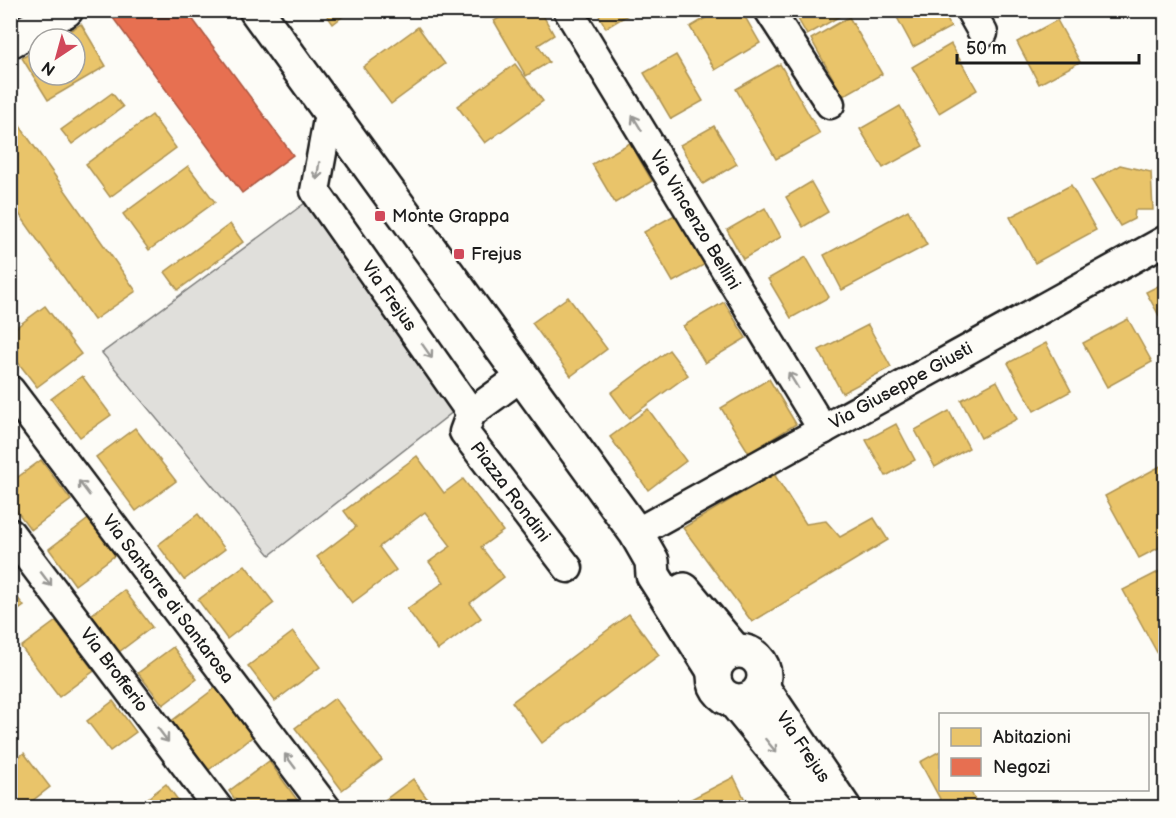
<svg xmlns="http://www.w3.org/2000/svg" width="1176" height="818" viewBox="0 0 1176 818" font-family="'Balsamiq Sans',sans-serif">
  <rect width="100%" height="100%" fill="#fdfcf7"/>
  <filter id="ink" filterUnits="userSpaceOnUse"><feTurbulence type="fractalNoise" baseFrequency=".0167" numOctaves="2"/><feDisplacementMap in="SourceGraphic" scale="12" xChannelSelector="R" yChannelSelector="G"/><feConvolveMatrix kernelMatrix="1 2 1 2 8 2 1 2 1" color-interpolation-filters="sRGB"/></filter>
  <g filter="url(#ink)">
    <polygon fill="#e0dfdb" stroke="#7e7e7c" stroke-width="1.5" points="309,200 454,411 270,555 102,353"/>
    <g fill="#e9c46a" stroke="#ac9253" stroke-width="1.5">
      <polygon points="323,10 351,10 333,24"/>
      <polygon points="513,10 540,10 554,35 538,45 549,62 526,76 494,21"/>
      <polygon points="596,10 636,10 606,28"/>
      <polygon points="719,10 741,10 760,43 715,70 690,27"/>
      <polygon points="793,10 842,10 844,14 807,35"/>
      <polygon points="893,10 942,10 951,27 913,47"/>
      <polygon points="849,17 882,74 843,96 811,39"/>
      <polygon points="1057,20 1080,62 1039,84 1017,42"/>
      <polygon points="81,24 106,66 48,100 22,58 39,48 39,75 75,75 75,39 55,39"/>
      <polygon points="418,27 445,64 391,104 363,67"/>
      <polygon points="951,44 977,90 939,113 912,67"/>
      <polygon points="676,55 703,101 671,119 644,73"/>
      <polygon points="515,64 543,101 485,143 457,106"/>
      <polygon points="780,64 820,134 776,159 736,89"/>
      <polygon points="112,93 123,107 72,144 61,130"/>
      <polygon points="900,106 923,146 883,168 860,129"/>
      <polygon points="10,112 136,291 94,320 10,201"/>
      <polygon points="152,115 176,148 110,197 86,164"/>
      <polygon points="714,126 737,164 703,184 680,145"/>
      <polygon points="630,143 652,181 615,203 592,164"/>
      <polygon points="1120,165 1151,172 1153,210 1135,210 1134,219 1120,226 1092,181"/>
      <polygon points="188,166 215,202 149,250 123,214"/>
      <polygon points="811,182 828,212 803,227 786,197"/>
      <polygon points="1071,185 1096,230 1035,263 1010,217"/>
      <polygon points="765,208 781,237 743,259 727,230"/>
      <polygon points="908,210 927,245 842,290 824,255"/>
      <polygon points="680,212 709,262 673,282 644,232"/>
      <polygon points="230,224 243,242 178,290 165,272"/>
      <polygon points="806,257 829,297 791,318 768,279"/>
      <polygon points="1166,282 1166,328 1146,292"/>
      <polygon points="568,297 607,349 571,376 532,323"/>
      <polygon points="724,302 746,338 705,363 683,326"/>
      <polygon points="45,306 81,354 37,387 10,352 10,332"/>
      <polygon points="1128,319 1152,362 1107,387 1083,343"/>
      <polygon points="868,325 891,367 842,393 819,350"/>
      <polygon points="1046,343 1071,391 1034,411 1008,363"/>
      <polygon points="669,350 688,375 629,418 611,393"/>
      <polygon points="82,376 111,415 80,437 51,399"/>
      <polygon points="769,379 796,424 749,453 721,408"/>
      <polygon points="997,381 1017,419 981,438 961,400"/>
      <polygon points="648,409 686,461 648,490 610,437"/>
      <polygon points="949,411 969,448 935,467 915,430"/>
      <polygon points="896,424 915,460 886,476 866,440"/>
      <polygon points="135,428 176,481 136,511 96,457"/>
      <polygon points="417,456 444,493 463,479 503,531 481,547 504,577 470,603 481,618 438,650 407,609 444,582 429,562 451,546 425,512 379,547 396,570 352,603 317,557 356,527 344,511"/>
      <polygon points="41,460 71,500 31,530 10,502 10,483"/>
      <polygon points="1166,463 1166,544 1139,558 1105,496"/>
      <polygon points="774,474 806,524 826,521 840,537 874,518 888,540 752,622 683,528"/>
      <polygon points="198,514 225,549 184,580 158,545"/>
      <polygon points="91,517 118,553 75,585 49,549"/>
      <polygon points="245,565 274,603 227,639 198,600"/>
      <polygon points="1166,568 1166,669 1123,590"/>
      <polygon points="10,588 24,606 10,616"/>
      <polygon points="124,590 152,627 119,652 91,615"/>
      <polygon points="629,614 659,655 542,743 512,702"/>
      <polygon points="56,621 94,671 59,697 21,647"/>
      <polygon points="293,632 320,667 275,701 248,666"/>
      <polygon points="173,647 197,679 163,705 138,673"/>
      <polygon points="223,682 260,731 206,772 169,723"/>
      <polygon points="335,698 382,760 342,790 295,728"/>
      <polygon points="113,701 136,732 110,751 87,721"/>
      <polygon points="940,751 940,790 970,790 979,808 945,808 920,762"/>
      <polygon points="24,753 50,787 23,808 10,808 10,763"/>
      <polygon points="269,761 303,808 241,808 229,791"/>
      <polygon points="734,777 749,808 693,808 689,800"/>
      <polygon points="413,779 434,808 374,808"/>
      <polygon points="166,784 184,808 135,808"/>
    </g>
    <polygon fill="#e76f51" stroke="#aa5641" stroke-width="1.5" points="124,10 186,10 293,155 242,193 113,18"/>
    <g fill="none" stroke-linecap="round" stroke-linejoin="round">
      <g stroke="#1c1c1c" stroke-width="33">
        <g id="minor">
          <polyline points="568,10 823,430"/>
          <polyline points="769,10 830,104"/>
          <polyline points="970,10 983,33"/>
          <polyline points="329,114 315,191 471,413"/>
          <polyline points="10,390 326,808"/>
          <polyline points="471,413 464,432 568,568"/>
          <polyline points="471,413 522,376"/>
          <polyline points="10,533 218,808"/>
          <polyline points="636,533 1166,240"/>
        </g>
      </g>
      <g stroke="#1c1c1c" stroke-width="38">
        <g id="tertiary">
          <polyline points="256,10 636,533 652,561 653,575 714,671"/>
          <polyline points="10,41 66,10"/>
          <polyline points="684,590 735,651"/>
          <circle cx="739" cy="676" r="25"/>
          <polyline points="762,687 844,808"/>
          <polyline points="734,701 820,806"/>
        </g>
      </g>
      <use href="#minor" stroke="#fdfcf7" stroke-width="28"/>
      <use href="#tertiary" stroke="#fdfcf7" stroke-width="33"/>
    </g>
    <defs><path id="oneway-shaft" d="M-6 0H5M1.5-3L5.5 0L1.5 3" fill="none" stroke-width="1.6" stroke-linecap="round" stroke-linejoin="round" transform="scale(1.5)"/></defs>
    <g stroke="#989794">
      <use href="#oneway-shaft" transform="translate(637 123) rotate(-121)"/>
      <use href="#oneway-shaft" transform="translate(318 171) rotate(98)"/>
      <use href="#oneway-shaft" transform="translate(427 351) rotate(55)"/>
      <use href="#oneway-shaft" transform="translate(793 380) rotate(-121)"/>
      <use href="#oneway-shaft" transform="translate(84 488) rotate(-127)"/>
      <use href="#oneway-shaft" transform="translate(46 579) rotate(53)"/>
      <use href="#oneway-shaft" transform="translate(163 735) rotate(53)"/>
      <use href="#oneway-shaft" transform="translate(771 746) rotate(51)"/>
      <use href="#oneway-shaft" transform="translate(290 761) rotate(-127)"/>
    </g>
  </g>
  <g fill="#d1495b" stroke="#fdfcf7" stroke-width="2">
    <rect x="374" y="210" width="12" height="12" rx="3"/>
    <rect x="453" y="248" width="12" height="12" rx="3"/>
  </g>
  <g text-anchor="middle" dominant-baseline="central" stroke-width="6" stroke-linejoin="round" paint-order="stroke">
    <g font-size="18" fill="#1c1c1c" stroke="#fdfcf7" text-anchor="start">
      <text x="392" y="216">Monte Grappa</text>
      <text x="471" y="254">Frejus</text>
    </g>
    <g font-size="18" fill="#1c1c1c" stroke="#fdfcf7">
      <text transform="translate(695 220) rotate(59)">Via Vincenzo Bellini</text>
      <text transform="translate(389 296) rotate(55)">Via Frejus</text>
      <text transform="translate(901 386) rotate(-29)">Via Giuseppe Giusti</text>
      <text transform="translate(510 492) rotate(53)">Piazza Rondini</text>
      <text transform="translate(168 599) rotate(53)">Via Santorre di Santarosa</text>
      <text transform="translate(114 670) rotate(53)">Via Brofferio</text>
      <text transform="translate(803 747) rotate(56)">Via Frejus</text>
    </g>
  </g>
  <rect width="1176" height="818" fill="none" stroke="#fdfcf7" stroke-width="36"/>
  <rect x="18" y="18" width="1140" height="782" fill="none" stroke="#1c1c1c" stroke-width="2" filter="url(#ink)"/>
  <rect x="939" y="713" width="210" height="78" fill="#fdfcf7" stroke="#a3a29f" stroke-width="1.5"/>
  <rect x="951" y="728" width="30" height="18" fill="#e9c46a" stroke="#a3a29f" stroke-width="1.5"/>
  <text x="993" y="743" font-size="18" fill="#1c1c1c">Abitazioni</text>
  <rect x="951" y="758" width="30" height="18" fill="#e76f51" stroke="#a3a29f" stroke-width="1.5"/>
  <text x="993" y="773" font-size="18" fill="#1c1c1c">Negozi</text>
  <g transform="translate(57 57) rotate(216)"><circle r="28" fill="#fdfcf7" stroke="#a3a29f" stroke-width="1.5"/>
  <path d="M0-4.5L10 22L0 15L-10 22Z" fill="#d1495b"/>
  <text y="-9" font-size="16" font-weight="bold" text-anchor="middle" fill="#1c1c1c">N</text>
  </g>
  <path d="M957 54v9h182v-9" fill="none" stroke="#1c1c1c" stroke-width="3"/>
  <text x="966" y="54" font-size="18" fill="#1c1c1c" stroke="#fdfcf7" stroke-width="4.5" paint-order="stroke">50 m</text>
</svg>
